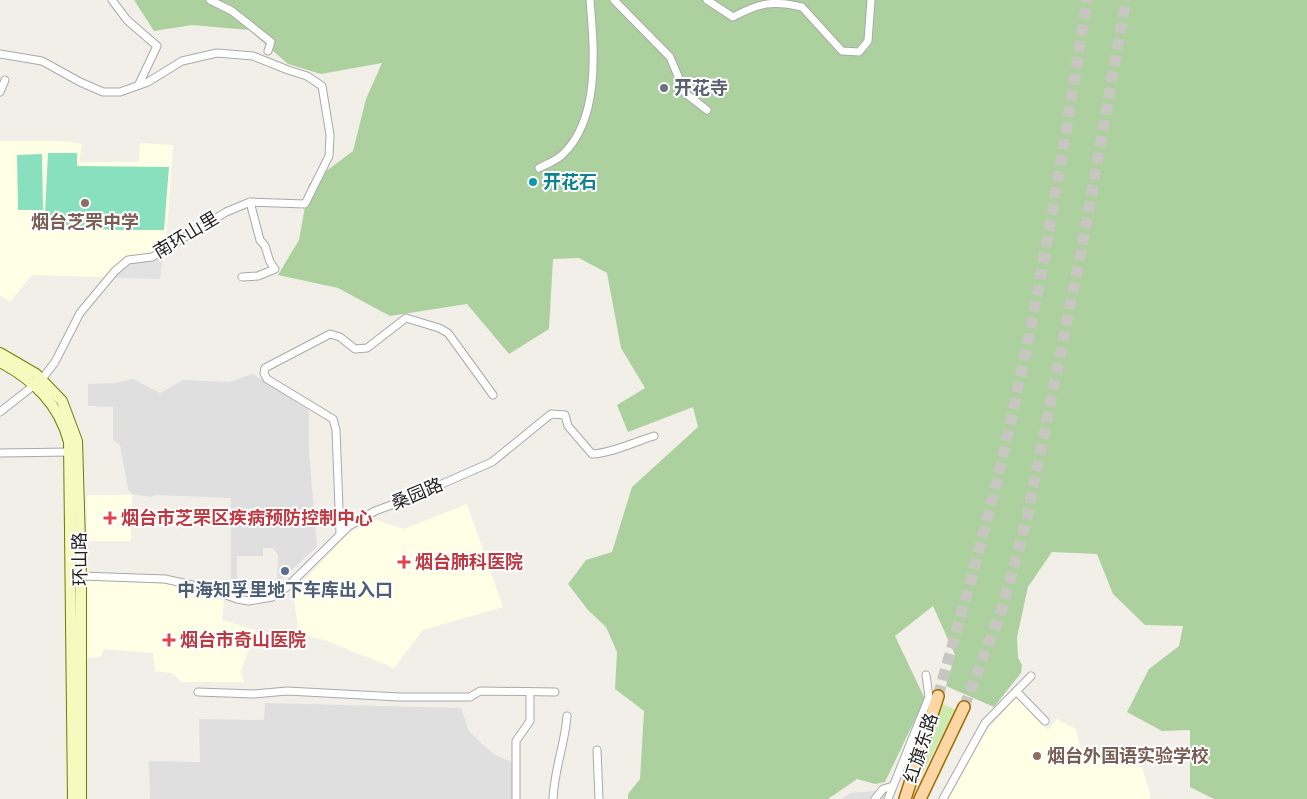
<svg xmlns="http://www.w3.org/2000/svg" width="1307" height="799" viewBox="0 0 1307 799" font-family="Signika,'Noto Sans SC',sans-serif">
  <rect width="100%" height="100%" fill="#f2efe9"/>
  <g fill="#e0dfdf">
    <polygon points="253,374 307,409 309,413 309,452 317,547 283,578 277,587 278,555 273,548 263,548 263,556 237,556 237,589 245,595 231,592 231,498 155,495 151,497 132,494 128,489 120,445 113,440 113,407 88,406 88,384 114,383 133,379 160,393 183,380 229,382"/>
    <polygon points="265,703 461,708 469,731 481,743 495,755 512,762 512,799 150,799 149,761 200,762 199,719 264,720"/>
    <polygon points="886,790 883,799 841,799 850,793"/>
  </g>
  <g fill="#ffffe5">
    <polygon points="0,141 63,141 82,144 79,162 139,162 140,143 173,145 166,243 151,254 124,257 107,277 32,275 10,302 0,295"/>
    <polygon points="87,495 132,495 131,541 87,541"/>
    <polygon points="467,504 503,607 423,630 394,668 324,640 299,634 293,592 349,533 377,520 404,529"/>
    <polygon points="86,580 165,584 207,593 224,601 222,620 256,630 241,671 244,682 182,682 171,673 155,671 153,653 104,649 100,657 86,658"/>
    <polygon points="1016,698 1048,730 1057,719 1076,729 1080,747 1120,765 1142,767 1150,793 1150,799 949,799 986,732"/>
  </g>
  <polygon fill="#cdebb0" points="943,704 956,710 923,772 921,770"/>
  <polygon fill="#add19e" points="134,0 1307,0 1307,799 1214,799 1190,787 1190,730 1162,731 1127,712 1149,669 1179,646 1183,626 1145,625 1113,594 1097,554 1052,552 1028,587 1017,637 1018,658 1022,665 1021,673 994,707 946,686 955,655 933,606 895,636 925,699 885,782 875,784 857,779 828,799 628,799 628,794 640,779 644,711 615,689 617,652 606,627 588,610 568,584 586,560 612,552 632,487 698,427 693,407 628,432 617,405 645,388 621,348 607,273 579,258 553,259 549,329 509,354 467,304 390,316 338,288 278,275 299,240 309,184 353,151 366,99 382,63 321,74 288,64 249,30 192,25 154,31"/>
  <g fill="#88e0be">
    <path d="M48 153H77V166L169 167 164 230C131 230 97 231 65 225 57 224 54 215 45 213Z"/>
    <polygon points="42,154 43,210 18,210 17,155"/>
  </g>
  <polygon fill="#e2e2e2" points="163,257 160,279 114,278 131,262"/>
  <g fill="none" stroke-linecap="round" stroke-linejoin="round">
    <g stroke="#c8c6c1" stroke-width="11" stroke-dasharray="11 5.5" stroke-linecap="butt">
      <path d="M938 696C966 597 995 498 1016 397 1045 266 1066 133 1087 0"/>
      <polyline points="964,707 1003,606 1027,518 1082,247 1126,0"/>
    </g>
    <g stroke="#a9a9a9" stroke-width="9">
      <g id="street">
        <polyline points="112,0 127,20 157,46 139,84"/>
        <polyline points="210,0 232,11 271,42 268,51"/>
        <polyline points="614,0 670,57 685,93 707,110"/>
        <path d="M707 0 733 17C759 3 772 0 802 7L842 51 859 52 868 41 871 0"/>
        <polyline points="0,54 42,61 80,82 103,92 120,92 148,82 182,61 217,53 253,56 288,70 307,76 322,86 330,135 329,156 305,204 250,202 226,212 152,257 128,260 115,271 80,313 55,362 42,379 0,412"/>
        <polyline points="0,92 5,80"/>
        <path d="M539 168C546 164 556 161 562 155 601 119 594 48 590 0"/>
        <polyline points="242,277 258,276 275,269 270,262 265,246 260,240 250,202"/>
        <polyline points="0,453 71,452"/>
        <polyline points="340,534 336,430 333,419 267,379 264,373 265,368 330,334 340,337 355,349 367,348 406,318 439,328 448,333 493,395"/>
        <path d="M81 576 165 579 210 589 237 599 249 601 272 597 287 587 349 526 375 511 410 498 492 462 551 414 565 415 568 426 592 454C612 453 634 442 654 436"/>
        <polyline points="1016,691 1045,721"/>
        <polyline points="198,692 253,694 287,691 399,697 470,697 480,691 555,692"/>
        <polyline points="597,750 599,799"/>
        <polyline points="516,799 516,741 530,721 530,692"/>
        <path d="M553 799C554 770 565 744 567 716"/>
        <polyline points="875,799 883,789 893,786"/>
        <polyline points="888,799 929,697 926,675"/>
        <polyline points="943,799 985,723 1031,676"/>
      </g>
    </g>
    <g stroke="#707d05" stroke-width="12">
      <g id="secondary">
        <polyline points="0,353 36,374 62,401 77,441 81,576 81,799"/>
        <path d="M0 362C34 380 59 404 69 442L73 799"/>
      </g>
    </g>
    <g stroke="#a06b00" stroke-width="14">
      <g id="primary">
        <polyline points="905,799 938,696"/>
        <polyline points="920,799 964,707"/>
      </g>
    </g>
    <use href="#street" stroke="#fff" stroke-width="7"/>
    <use href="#secondary" stroke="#f7fabf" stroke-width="10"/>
    <use href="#primary" stroke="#fcd6a4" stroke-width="11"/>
  </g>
  <circle fill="#6b7280" stroke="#fff" stroke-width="2" cx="664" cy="88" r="5"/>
  <circle fill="#0f9aa8" stroke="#fff" stroke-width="2" cx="533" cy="182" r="5"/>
  <g fill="#8d6e63" stroke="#fff" stroke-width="2">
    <circle cx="85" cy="203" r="5"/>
    <circle cx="1037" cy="756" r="5"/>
  </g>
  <g fill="#e0444e" stroke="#fff" stroke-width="2">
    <path d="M107.5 510.5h5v5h5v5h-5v5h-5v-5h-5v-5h5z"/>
    <path d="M401.5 554.5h5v5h5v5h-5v5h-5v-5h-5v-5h5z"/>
    <path d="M166.5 632.5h5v5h5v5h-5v5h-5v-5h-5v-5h5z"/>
  </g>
  <circle fill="#5c6f8a" stroke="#fff" stroke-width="2" cx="285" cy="571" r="5"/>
  <g text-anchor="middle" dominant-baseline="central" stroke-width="4" stroke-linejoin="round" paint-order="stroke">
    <g font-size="18" font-weight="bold" fill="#5b616d" stroke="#fff" text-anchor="start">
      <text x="674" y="88">开花寺</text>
    </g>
    <g font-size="18" font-weight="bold" fill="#0d838f" stroke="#fff" text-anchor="start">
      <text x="543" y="182">开花石</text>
    </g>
    <g font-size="18" font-weight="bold" fill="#785e54" stroke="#fff">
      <text x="85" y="222">烟台芝罘中学</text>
      <text x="1047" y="756" text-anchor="start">烟台外国语实验学校</text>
    </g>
    <g font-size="18" fill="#222" stroke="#fff">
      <text transform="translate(186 235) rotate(-31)">南环山里</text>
      <text transform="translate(417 494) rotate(-23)">桑园路</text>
      <text transform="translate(80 559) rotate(-91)">环山路</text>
      <text transform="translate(921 748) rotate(-72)">红旗东路</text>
    </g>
    <g font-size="18" font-weight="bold" fill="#be3a42" stroke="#fff" text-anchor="start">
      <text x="121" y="518">烟台市芝罘区疾病预防控制中心</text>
      <text x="415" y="562">烟台肺科医院</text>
      <text x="180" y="640">烟台市奇山医院</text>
    </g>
    <g font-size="18" font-weight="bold" fill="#4e5e75" stroke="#fff">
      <text x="285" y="590">中海知孚里地下车库出入口</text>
    </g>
  </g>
</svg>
